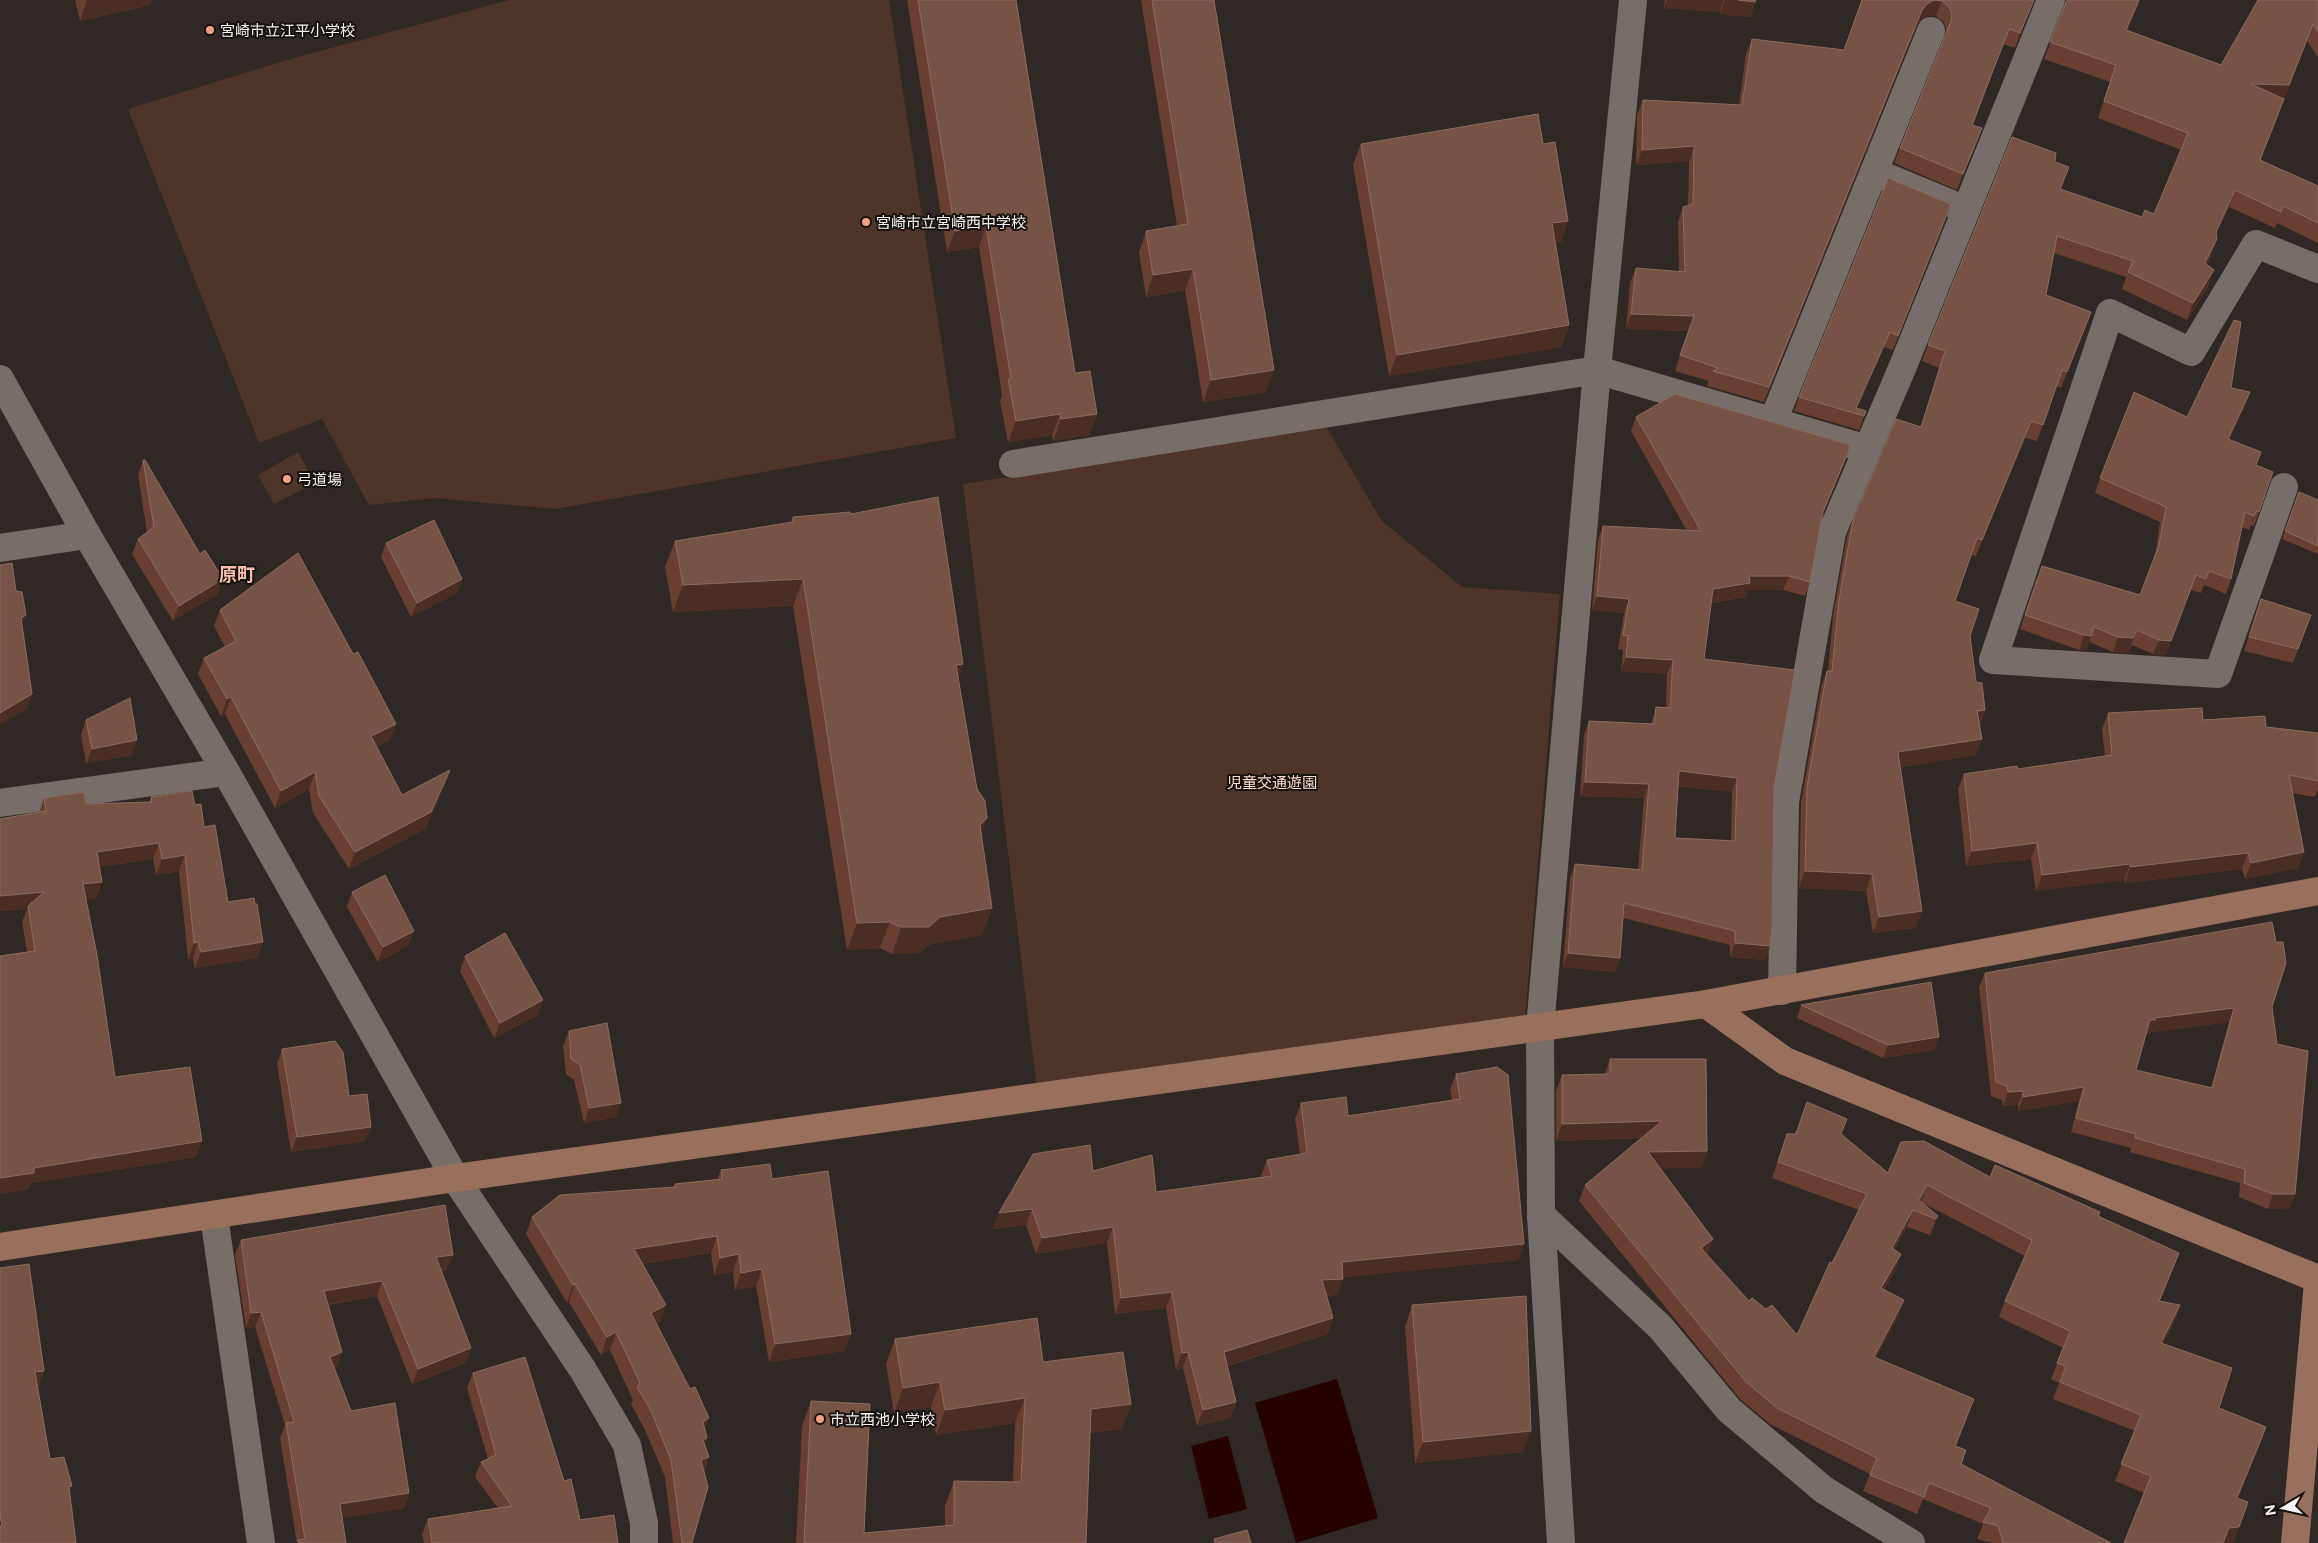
<svg xmlns="http://www.w3.org/2000/svg" width="2318" height="1543" viewBox="0 0 2318 1543" font-family="'Public Sans','Noto Sans JP',sans-serif">
  <rect width="100%" height="100%" fill="#302825"/>
  <g fill="#4f3429">
    <polygon points="509,0 889,0 956,438 555,509 434,498 369,505 322,419 259,443 128,109 287,60"/>
    <polygon points="1327,428 1381,520 1462,587 1560,594 1524,1032 1038,1097 963,484"/>
    <polygon points="298,452 315,483 274,504 258,475"/>
  </g>
  <g fill="#250200">
    <polygon points="1337,1379 1378,1518 1296,1543 1255,1403"/>
    <polygon points="1228,1436 1247,1509 1209,1519 1191,1446"/>
  </g>
  <g fill="none" stroke-linecap="round" stroke-linejoin="round">
    <g stroke="#776d69" stroke-width="28">
      <polyline points="1874,172 1949,203"/>
      <polyline points="0,379 87,535 226,772 455,1178 583,1370 627,1445 644,1523 644,1543"/>
      <polyline points="1773,421 1931,31"/>
      <polyline points="1013,464 1597,370 1867,449"/>
      <polyline points="2284,487 2218,674 1993,660 2110,313 2191,352 2256,244 2318,269"/>
      <polyline points="0,548 87,535"/>
      <polyline points="0,803 226,772"/>
      <polyline points="1782,991 1785,802 1832,532 1903,366 2051,0"/>
      <polyline points="1541,1215 1661,1328 1729,1410 1824,1490 1911,1543"/>
      <polyline points="214,1216 261,1543"/>
      <polyline points="1561,1543 1541,1215 1540,1028 1597,370 1633,0"/>
    </g>
    <g stroke="#996f5e" stroke-width="28">
      <polyline points="1706,1004 1785,1061 2318,1279"/>
      <polyline points="0,1247 455,1178 1706,1004 2318,891"/>
      <polyline points="2295,1543 2318,1283"/>
    </g>
  </g>
  <g fill="#683f30" fill-rule="evenodd">
    <polygon points="75,0 152,0 150,5 80,21"/>
    <polygon points="907,0 1016,0 1075,373 1097,414 1089,435 1053,441 1052,435 1008,442 1000,401 1002,395 979,247 947,252"/>
    <polygon points="1141,0 1214,0 1266,392 1203,402 1185,290 1146,297 1139,252 1146,231 1177,226"/>
    <polygon points="1665,0 1756,0 1750,17 1720,14 1720,12 1664,8"/>
    <polygon points="1862,0 2034,0 2015,48 2003,44 1973,125 1982,128 1957,190 1894,163 1946,34 1946,28 1943,21 1936,16 1928,16 1921,19 1917,25 1764,402 1707,386 1709,381 1675,371 1688,331 1626,329 1630,283 1636,268 1679,272 1678,222 1683,207 1688,205 1689,161 1636,165 1637,115 1643,100 1739,105 1746,54 1752,39 1844,50"/>
    <polygon points="2066,0 2140,0 2127,30 2221,65 2318,0 2318,57 2307,41 2260,160 2318,186 2318,243 2277,223 2275,228 2229,207 2216,234 2211,255 2207,265 2208,287 2187,320 2122,289 2126,277 2054,253 2046,295 2091,312 2061,388 2056,386 2037,441 2025,438 1976,556 1971,555 1955,601 1970,636 1976,682 1985,710 1980,725 1976,755 1901,767 1916,928 1873,933 1866,891 1799,888 1801,803 1821,687 1827,671 1828,671 1833,616 1847,536 1853,520 1921,427 1939,368 1922,361 1928,345 2055,162 2069,167 2061,189 2142,217 2154,214 2181,150 2098,118 2110,82 2044,59 2066,3"/>
    <polygon points="1361,144 1543,144 1568,221 1561,242 1555,243 1569,325 1561,347 1389,376 1353,165"/>
    <polygon points="1951,204 1893,350 1884,347 1857,408 1866,411 1859,430 1794,411 1799,397"/>
    <polygon points="2231,388 2245,406 2229,440 2256,465 2273,472 2254,526 2251,525 2249,530 2242,527 2231,579 2226,594 2204,585 2201,593 2191,590 2165,655 2153,654 2132,645 2128,653 2113,652 2089,642 2086,650 2079,650 2020,629 2036,580 2140,595 2155,557 2160,522 2095,493 2100,478 2187,417"/>
    <path d="M1636 417 1846 459 1822 516 1810 582 1805 596 1783 590H1748L1745 597 1711 603 1704 659 1774 788 1770 946 1765 960 1730 957V945L1623 918 1620 958 1615 972 1563 967 1570 878 1575 864 1638 869 1644 798 1580 796 1584 735 1589 721 1651 724 1656 707 1666 708 1667 674 1621 671 1623 650 1618 649 1624 613 1592 610 1598 540 1603 526 1687 531 1631 431ZM1678 786 1732 792 1731 840 1675 838Z"/>
    <polygon points="143,460 218,594 173,621 132,554 138,539 147,532 138,475"/>
    <polygon points="2299,492 2318,500 2318,554 2282,539"/>
    <polygon points="851,514 958,678 977,789 987,818 981,834 992,908 982,935 931,944 919,953 892,954 880,948 847,950 793,606 673,612 665,567 675,541 791,522 793,517"/>
    <polygon points="386,543 462,579 457,593 411,617 381,557"/>
    <polygon points="2261,599 2311,615 2293,663 2244,651"/>
    <polygon points="220,610 353,654 396,724 390,740 376,747 402,795 450,770 444,787 425,829 349,869 313,813 309,789 275,808 225,714 221,716 198,674 204,658 225,647 214,626"/>
    <polygon points="2108,713 2203,720 2266,727 2318,733 2318,789 2315,797 2292,793 2304,852 2298,868 2245,879 2242,869 2125,883 2124,880 2036,891 2031,859 1966,866 1958,789 1964,774 2018,769 2105,756 2102,729"/>
    <polygon points="86,720 132,755 86,763 81,735"/>
    <polygon points="151,797 195,805 204,827 228,902 263,942 257,958 195,968 193,958 188,959 179,871 156,875 153,859 99,867 102,882 96,898 86,899 115,1077 196,1157 31,1183 28,1189 0,1194 0,956 27,952 22,922 27,909 0,911 0,819 39,813 44,798 86,804 149,802"/>
    <polygon points="352,892 414,931 408,946 378,962 347,907"/>
    <polygon points="465,956 538,1015 494,1038 460,971"/>
    <path d="M1985 973 2272 1007 2290 1208 2268 1209 2239 1197 2240 1183 2130 1152 2131 1148 2071 1132 2079 1101 2018 1111V1105L2003 1106 2002 1100 1991 1096 1979 987ZM2229 1022 2211 1088 2136 1070 2146 1034H2150L2151 1032Z"/>
    <polygon points="1801,1005 1934,1050 1883,1058 1797,1018"/>
    <polygon points="569,1031 616,1117 584,1123 574,1080 566,1074 563,1046"/>
    <polygon points="282,1049 349,1096 371,1127 365,1141 291,1152 277,1064"/>
    <polygon points="1610,1059 1707,1151 1701,1168 1660,1168 1713,1239 1707,1255 1749,1301 1797,1335 1859,1210 1772,1178 1787,1134 1795,1134 1807,1102 1841,1134 1888,1173 1990,1177 2100,1212 2099,1216 2173,1269 2160,1301 2180,1305 2174,1322 2163,1344 2219,1408 2266,1427 2260,1444 2237,1498 2248,1502 2233,1543 2124,1543 2144,1493 2115,1481 2135,1431 2053,1399 2059,1383 2051,1379 2063,1348 1999,1317 2005,1301 2025,1256 1921,1202 1938,1216 1930,1235 1907,1227 1894,1250 1901,1254 1895,1270 1884,1290 1898,1317 1876,1358 1974,1399 1956,1446 1966,1450 1961,1464 2111,1543 1992,1543 1977,1539 1983,1524 1923,1499 1917,1514 1863,1491 1870,1474 1770,1424 1740,1399 1579,1201 1585,1185 1641,1138 1556,1141 1556,1091 1562,1075 1605,1074"/>
    <polygon points="1456,1074 1519,1260 1343,1277 1337,1295 1326,1296 1333,1318 1328,1334 1227,1366 1236,1402 1230,1418 1197,1426 1183,1368 1176,1369 1166,1308 1115,1314 1107,1243 1036,1254 1026,1225 993,1229 999,1213 1093,1171 1156,1192 1262,1177 1261,1176 1267,1160 1300,1154 1295,1119 1301,1103 1348,1116 1452,1100 1450,1090"/>
    <polygon points="721,1170 772,1179 851,1334 844,1351 769,1362 756,1286 735,1290 733,1272 714,1275 711,1253 642,1264 666,1305 660,1322 657,1324 705,1429 705,1445 709,1457 704,1472 692,1543 673,1543 665,1477 645,1430 631,1404 633,1400 610,1350 601,1355 569,1302 567,1303 526,1234 532,1217 674,1187 675,1184 717,1180"/>
    <polygon points="241,1240 447,1270 441,1271 471,1348 466,1363 412,1384 377,1296 328,1305 337,1367 334,1368 351,1411 409,1493 404,1508 342,1518 346,1543 297,1543 280,1438 285,1425 255,1327 246,1328 235,1255"/>
    <polygon points="1412,1305 1523,1452 1415,1463 1405,1327"/>
    <polygon points="895,1339 1043,1362 1131,1404 1122,1429 1090,1433 1086,1543 796,1543 802,1426 811,1401 864,1533 945,1526 945,1506 954,1481 1013,1482 1015,1423 936,1435 931,1407 894,1413 886,1364"/>
    <polygon points="473,1373 564,1481 580,1520 618,1543 424,1543 422,1534 428,1519 498,1508 475,1477 481,1462 488,1459 467,1388"/>
  </g>
  <g fill="#4b2e23">
    <polygon points="87,0 152,0 150,5 80,21"/>
    <polygon points="1667,0 1724,0 1720,12 1664,8"/>
    <polygon points="1725,0 1738,0 1755,2 1750,17 1720,14"/>
    <polygon points="1934,0 1942,1 1936,16 1928,16 1921,19 1917,25 1764,402 1922,10 1927,4"/>
    <polygon points="2034,0 2015,48 2020,33"/>
    <polygon points="2139,0 2140,0 2120,46 2126,30"/>
    <polygon points="2313,24 2307,41 2254,176 2251,84"/>
    <polygon points="1982,128 1976,143 1957,190 1963,174"/>
    <polygon points="1694,146 1689,161 1636,165 1642,150"/>
    <polygon points="2069,167 2063,184 2054,206 2060,189"/>
    <polygon points="2235,190 2229,207 2210,248 2216,232"/>
    <polygon points="1951,204 1946,219 1893,350 1898,336"/>
    <polygon points="1568,221 1561,242 1544,245 1552,223"/>
    <polygon points="986,226 979,247 947,252 955,231"/>
    <polygon points="2217,239 2211,255 2199,280 2205,263"/>
    <polygon points="1193,269 1185,290 1146,297 1153,275"/>
    <polygon points="2214,270 2208,287 2187,320 2193,303"/>
    <polygon points="2091,312 2085,329 2061,388 2067,372"/>
    <polygon points="1631,314 1694,316 1688,331 1626,329"/>
    <polygon points="1569,325 1561,347 1389,376 1397,355"/>
    <polygon points="1890,332 1884,347 1855,413 1854,413"/>
    <polygon points="1274,370 1266,392 1203,402 1211,380"/>
    <polygon points="2250,392 2245,406 2223,454 2228,439"/>
    <polygon points="1060,414 1052,435 1008,442 1016,421"/>
    <polygon points="1097,414 1089,435 1053,441 1061,419"/>
    <polygon points="2031,421 2025,438 1976,556 1982,540"/>
    <polygon points="1851,445 1846,459 1818,526 1823,512"/>
    <polygon points="2257,511 2251,525 2249,530 2254,516"/>
    <polygon points="1749,576 1789,576 1783,590 1748,590 1745,597 1708,603 1713,589"/>
    <polygon points="223,579 218,594 173,621 179,606"/>
    <polygon points="462,579 457,593 411,617 417,603"/>
    <polygon points="803,579 793,606 673,612 683,585"/>
    <polygon points="2191,590 2165,655 2153,654 2159,640"/>
    <polygon points="1597,596 1629,599 1624,613 1592,610"/>
    <polygon points="26,615 20,629 21,618"/>
    <polygon points="2137,630 2128,653 2113,652 2118,637"/>
    <polygon points="2084,635 2091,636 2086,650 2079,650"/>
    <polygon points="1626,657 1673,660 1667,674 1621,671"/>
    <polygon points="963,664 954,691 956,665"/>
    <polygon points="32,694 27,709 0,725 0,713"/>
    <polygon points="231,697 225,714 221,716 227,699"/>
    <polygon points="1985,710 1979,727 1977,711"/>
    <polygon points="396,724 390,740 365,753 371,736"/>
    <polygon points="1982,739 1976,755 1892,769 1898,752"/>
    <polygon points="137,740 132,755 86,763 92,749"/>
    <polygon points="450,770 444,787 425,829 349,869 355,852"/>
    <polygon points="1679,771 1737,778 1732,792 1674,785"/>
    <polygon points="315,772 309,789 275,808 281,791"/>
    <polygon points="1585,782 1649,784 1644,798 1580,796"/>
    <polygon points="987,818 977,845 980,825"/>
    <polygon points="159,843 153,859 91,868 97,852"/>
    <polygon points="2037,843 2031,859 1966,866 1972,851"/>
    <polygon points="2304,852 2298,868 2245,879 2251,863"/>
    <polygon points="2248,853 2242,869 2125,883 2130,867"/>
    <polygon points="185,855 179,871 156,875 162,859"/>
    <polygon points="2130,864 2124,880 2036,891 2042,875"/>
    <polygon points="1805,871 1872,874 1866,891 1799,888"/>
    <polygon points="102,882 96,898 78,900 83,884"/>
    <polygon points="44,892 28,906 27,909 0,911 0,896"/>
    <polygon points="992,908 982,935 931,944 919,953 892,954 901,927 940,917"/>
    <polygon points="1922,911 1916,928 1873,933 1879,917"/>
    <polygon points="890,922 880,948 847,950 857,923"/>
    <polygon points="414,931 408,946 378,962 383,947"/>
    <polygon points="198,942 193,958 188,959 194,943"/>
    <polygon points="263,942 257,958 195,968 201,952"/>
    <polygon points="1735,943 1770,946 1765,960 1730,957"/>
    <polygon points="1568,953 1620,958 1615,972 1563,967"/>
    <polygon points="543,1000 538,1015 494,1038 500,1023"/>
    <polygon points="2234,1008 2229,1022 2151,1032 2150,1034 2145,1034 2150,1020 2155,1018"/>
    <polygon points="1939,1037 1934,1050 1883,1058 1888,1045"/>
    <polygon points="2084,1087 2079,1101 2018,1111 2023,1097"/>
    <polygon points="2023,1091 2018,1105 2003,1106 2008,1092"/>
    <polygon points="621,1103 616,1117 584,1123 589,1108"/>
    <polygon points="1662,1121 1656,1137 1556,1141 1562,1124"/>
    <polygon points="371,1127 365,1141 291,1152 297,1137"/>
    <polygon points="202,1141 196,1157 31,1183 28,1189 0,1194 0,1178 34,1168"/>
    <polygon points="1707,1151 1701,1168 1642,1169 1648,1152"/>
    <polygon points="1927,1185 1921,1202 1919,1200"/>
    <polygon points="2273,1194 2295,1194 2290,1208 2268,1209"/>
    <polygon points="1032,1209 1026,1225 993,1229 999,1213"/>
    <polygon points="1913,1210 1907,1227 1886,1265 1892,1248"/>
    <polygon points="1938,1216 1932,1233 1930,1235 1936,1219"/>
    <polygon points="1113,1227 1107,1243 1036,1254 1042,1238"/>
    <polygon points="717,1236 711,1253 627,1266 634,1249"/>
    <polygon points="1713,1239 1707,1255 1701,1248"/>
    <polygon points="1524,1244 1519,1260 1336,1278 1342,1262"/>
    <polygon points="2179,1253 2173,1269 2153,1317 2159,1301"/>
    <polygon points="739,1254 733,1272 714,1275 720,1258"/>
    <polygon points="1901,1254 1895,1270 1875,1305 1881,1288"/>
    <polygon points="453,1255 447,1270 431,1272 436,1257"/>
    <polygon points="762,1269 756,1286 735,1290 741,1273"/>
    <polygon points="1343,1279 1337,1295 1316,1296 1322,1280"/>
    <polygon points="382,1281 377,1296 318,1306 324,1291"/>
    <polygon points="575,1284 569,1302 567,1303 573,1285"/>
    <polygon points="1172,1292 1166,1308 1115,1314 1121,1298"/>
    <polygon points="1904,1300 1898,1317 1868,1374 1874,1357"/>
    <polygon points="666,1305 660,1322 644,1331 651,1313"/>
    <polygon points="2180,1305 2174,1322 2155,1360 2161,1343"/>
    <polygon points="261,1312 255,1327 246,1328 251,1313"/>
    <polygon points="1333,1318 1328,1334 1218,1368 1224,1352"/>
    <polygon points="616,1332 610,1350 601,1355 607,1337"/>
    <polygon points="851,1334 844,1351 769,1362 775,1344"/>
    <polygon points="471,1348 466,1363 412,1384 418,1369"/>
    <polygon points="342,1352 337,1367 324,1372 330,1357"/>
    <polygon points="1188,1352 1183,1368 1176,1369 1182,1353"/>
    <polygon points="44,1371 39,1387 29,1388 35,1372"/>
    <polygon points="940,1382 931,1407 894,1413 903,1388"/>
    <polygon points="1025,1398 1015,1423 936,1435 945,1410"/>
    <polygon points="1974,1399 1968,1415 1949,1462 1955,1446"/>
    <polygon points="1236,1402 1230,1418 1197,1426 1203,1410"/>
    <polygon points="1131,1404 1122,1429 1082,1434 1091,1409"/>
    <polygon points="709,1418 703,1435 703,1422"/>
    <polygon points="2266,1427 2260,1444 2231,1514 2237,1498"/>
    <polygon points="1531,1431 1523,1452 1415,1463 1423,1442"/>
    <polygon points="707,1438 701,1455 703,1440"/>
    <polygon points="709,1457 703,1475 701,1460"/>
    <polygon points="409,1493 404,1508 335,1519 340,1504"/>
    <polygon points="2248,1502 2233,1543 2223,1543 2229,1528"/>
  </g>
  <g fill="#775345" stroke="#8c6c60" fill-rule="evenodd">
    <polygon points="918,0 1016,0 1075,373 1090,371 1097,414 1061,419 1060,414 1016,421 1008,379 1011,379 986,226 955,231"/>
    <polygon points="1152,0 1214,0 1274,370 1211,380 1193,269 1153,275 1146,231 1188,224"/>
    <polygon points="1738,0 1756,0 1755,2"/>
    <polygon points="1862,0 2034,0 2020,33 2009,29 1972,125 1982,128 1963,174 1900,148 1951,21 1952,13 1948,6 1942,1 1934,0 1927,4 1922,10 1769,387 1713,371 1718,368 1680,355 1694,316 1631,314 1636,268 1685,272 1683,207 1693,204 1694,146 1642,150 1643,100 1742,105 1752,39 1844,50"/>
    <polygon points="2067,0 2139,0 2126,30 2221,65 2258,0 2318,0 2318,32 2313,24 2289,85 2251,84 2284,99 2260,160 2318,186 2318,223 2283,206 2281,212 2235,190 2216,232 2217,239 2205,263 2214,270 2193,303 2128,272 2133,261 2057,236 2046,295 2091,312 2067,372 2062,370 2043,425 2031,421 1982,540 1977,538 1955,601 1979,609 1970,636 1976,682 1982,683 1985,710 1977,711 1982,739 1898,752 1922,911 1879,917 1872,874 1805,871 1807,787 1827,671 1832,671 1839,600 1853,520 1896,419 1921,427 1945,351 1928,345 2012,137 2056,153 2055,162 2069,167 2060,189 2142,217 2145,210 2154,214 2188,133 2104,101 2116,65 2050,42"/>
    <polygon points="1538,114 1543,144 1555,142 1568,221 1552,223 1569,325 1397,355 1361,144"/>
    <polygon points="1888,178 1951,204 1898,336 1890,332 1856,408 1866,411 1864,416 1799,397"/>
    <polygon points="2234,320 2241,322 2231,388 2250,392 2228,439 2261,452 2256,465 2273,472 2259,512 2257,511 2254,516 2245,512 2231,579 2209,571 2206,579 2196,575 2171,641 2159,640 2137,630 2133,638 2118,637 2094,627 2091,636 2084,635 2025,615 2042,566 2140,595 2159,545 2166,507 2100,478 2134,392 2187,417"/>
    <path d="M1675 394 1851 445 1823 512 1810 582 1789 576H1749L1750 583 1713 589 1704 659 1795 670 1774 788 1772 930 1770 946 1735 943V931L1624 903 1620 958 1568 953 1575 864 1642 870 1649 784 1585 782 1589 721 1654 724 1656 707 1670 708 1673 660 1626 657 1628 636 1623 635 1629 599 1597 596 1603 526 1701 531 1636 417ZM1679 771 1737 778 1735 841 1675 838Z"/>
    <polygon points="143,460 145,460 200,554 205,550 223,579 179,606 138,539 154,527"/>
    <polygon points="2299,492 2318,500 2318,546 2285,531"/>
    <polygon points="938,497 963,664 956,665 977,789 985,801 987,818 980,825 992,908 940,917 929,927 901,927 890,922 857,923 803,579 683,585 675,541 793,522 793,517 850,512 851,514"/>
    <polygon points="434,520 462,579 417,603 386,543"/>
    <polygon points="298,553 353,654 358,652 396,724 371,736 402,795 450,770 431,812 355,852 319,796 315,772 281,791 231,697 227,699 204,658 236,641 220,610"/>
    <polygon points="12,563 16,591 22,592 26,615 21,618 32,694 0,713 0,565"/>
    <polygon points="2261,599 2311,615 2298,649 2249,637"/>
    <polygon points="130,698 137,740 92,749 86,720"/>
    <polygon points="2202,708 2203,720 2265,716 2266,727 2318,733 2318,781 2289,775 2304,852 2251,863 2248,853 2130,867 2130,864 2042,875 2037,843 1972,851 1964,774 2017,766 2018,769 2112,755 2108,713"/>
    <polygon points="192,791 195,805 201,804 204,827 215,825 228,902 254,898 255,904 257,904 263,942 201,952 198,942 194,943 185,855 162,859 159,843 97,852 102,882 83,884 97,955 115,1077 190,1067 202,1141 34,1168 34,1173 0,1178 0,956 35,951 28,906 44,892 0,896 0,819 46,811 44,798 84,792 86,804 152,802 151,797"/>
    <polygon points="385,875 414,931 383,947 352,892"/>
    <path d="M2272 922 2276 942H2283L2286 963 2272 1007 2277 1044 2308 1051 2295 1194H2273L2244 1183 2245 1169 2135 1138 2136 1134 2076 1118 2084 1087 2023 1097V1091L2008 1092 2007 1086 1996 1082 1985 973ZM2234 1008 2212 1088 2136 1070 2150 1020H2155V1018Z"/>
    <polygon points="505,933 543,1000 500,1023 465,956"/>
    <polygon points="1931,982 1939,1037 1888,1045 1801,1005"/>
    <polygon points="607,1023 621,1103 589,1108 580,1065 571,1059 569,1031"/>
    <polygon points="335,1041 343,1052 349,1096 367,1094 371,1127 297,1137 282,1049"/>
    <polygon points="1610,1059 1706,1059 1707,1151 1648,1152 1713,1239 1701,1248 1749,1301 1752,1298 1766,1309 1772,1305 1797,1335 1830,1262 1832,1263 1867,1194 1778,1162 1787,1134 1796,1134 1807,1102 1847,1119 1841,1134 1888,1173 1901,1142 1924,1141 1990,1177 1995,1165 2100,1212 2098,1216 2179,1253 2159,1301 2180,1305 2161,1343 2232,1368 2219,1408 2266,1427 2237,1498 2248,1502 2239,1527 2229,1528 2223,1543 2124,1543 2151,1476 2121,1464 2141,1415 2060,1382 2066,1366 2057,1363 2070,1331 2005,1301 2032,1240 1927,1185 1919,1200 1938,1216 1936,1219 1913,1210 1892,1248 1901,1254 1881,1288 1904,1300 1874,1357 1974,1399 1955,1446 1966,1450 1961,1464 2111,1543 2003,1543 1998,1526 1983,1522 1991,1508 1929,1483 1924,1497 1870,1475 1877,1458 1777,1408 1746,1382 1585,1185 1662,1121 1562,1124 1562,1075 1610,1074"/>
    <polygon points="1497,1067 1508,1075 1524,1244 1342,1262 1343,1279 1322,1280 1333,1318 1224,1352 1236,1402 1203,1410 1188,1352 1182,1353 1172,1292 1121,1298 1113,1227 1042,1238 1032,1209 999,1213 1033,1154 1090,1145 1093,1171 1152,1155 1156,1192 1272,1176 1267,1160 1307,1153 1301,1103 1346,1097 1348,1116 1460,1099 1456,1074"/>
    <polygon points="770,1164 772,1179 828,1171 851,1334 775,1344 762,1269 741,1273 739,1254 720,1258 717,1236 634,1249 666,1305 651,1313 690,1389 695,1387 709,1418 703,1422 707,1438 703,1440 709,1457 701,1460 708,1487 692,1543 682,1543 671,1460 652,1413 637,1387 640,1383 616,1332 607,1337 575,1284 573,1285 532,1217 560,1195 675,1187 675,1184 722,1179 721,1170"/>
    <polygon points="445,1205 453,1255 436,1257 471,1348 418,1369 382,1281 324,1291 342,1352 330,1357 351,1411 395,1403 409,1493 340,1504 346,1543 299,1543 298,1540 305,1539 286,1423 294,1422 261,1312 251,1313 241,1240"/>
    <polygon points="29,1264 44,1371 35,1372 50,1459 64,1457 72,1486 69,1487 76,1543 0,1543 0,1526 2,1525 0,1517 0,1268"/>
    <polygon points="1526,1296 1531,1431 1423,1442 1412,1305"/>
    <polygon points="1037,1318 1043,1362 1123,1352 1131,1404 1091,1409 1086,1543 804,1543 811,1401 870,1404 864,1533 954,1525 954,1481 1021,1482 1025,1398 945,1410 940,1382 903,1388 895,1339"/>
    <polygon points="525,1357 564,1481 571,1479 580,1520 614,1515 618,1543 432,1543 428,1519 512,1506 481,1462 496,1455 473,1373"/>
    <polygon points="1247,1530 1251,1543 1215,1543 1214,1539"/>
  </g>
  <g fill="#f2a080" stroke="#151210" stroke-width="2">
    <circle cx="210" cy="30" r="5"/>
    <circle cx="866" cy="222" r="5"/>
    <circle cx="287" cy="479" r="5"/>
    <circle cx="820" cy="1419" r="5"/>
  </g>
  <g text-anchor="middle" dominant-baseline="central" stroke-width="4" stroke-linejoin="round" paint-order="stroke">
    <g font-size="15" fill="#f8f2f0" stroke="#151210" text-anchor="start">
      <text x="220" y="30">宮崎市立江平小学校</text>
      <text x="876" y="222">宮崎市立宮崎西中学校</text>
      <text x="297" y="479">弓道場</text>
      <text x="830" y="1419">市立西池小学校</text>
    </g>
    <g font-size="15" fill="#fcdcd0" stroke="#151210">
      <text x="1272" y="782">児童交通遊園</text>
    </g>
    <g font-size="18" font-weight="bold" fill="#fdbfa7" stroke="#151210">
      <text x="237" y="574">原町</text>
    </g>
  </g>
  <g transform="translate(2283 1508) rotate(261)" stroke="#151210" stroke-width="4" paint-order="stroke">
  <path d="M0-4L9 19L0 12L-9 19Z" fill="#f8f2f0"/>
  <text y="-8" font-size="14" font-weight="bold" text-anchor="middle" fill="#f8f2f0">N</text>
  </g>
</svg>
